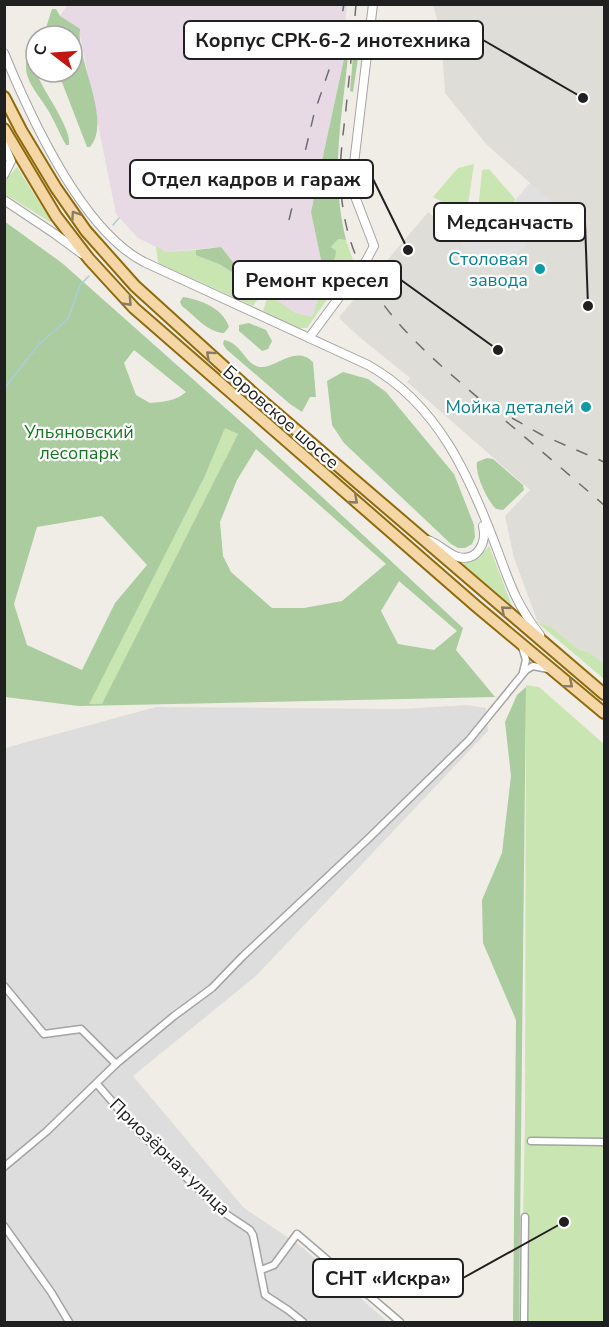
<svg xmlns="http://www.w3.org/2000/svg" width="609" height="1327" viewBox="0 0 609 1327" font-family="'Nunito Sans',sans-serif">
  <rect width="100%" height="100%" fill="#f0ede7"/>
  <polygon fill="#dedddd" points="466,705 486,708 488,731 256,976 133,1076 244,1208 302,1247 388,1322 5,1322 5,748 156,707 402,709"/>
  <polygon fill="#e8dae5" points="68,4 347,5 345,26 347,45 311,212 325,277 312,317 296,313 256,289 221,247 166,252 138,238 116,214 79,31 60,16"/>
  <polygon fill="#dfddd8" points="433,5 604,5 604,664 589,652 579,650 550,626 538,623 514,558 505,516 530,490 407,382 410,378 363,340 340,319 340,316 428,212 442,223 439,227 453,240 456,238 498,276 557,207 486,144 445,93 441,34"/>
  <g fill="#c9e5b1">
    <polygon points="474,164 467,211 449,206 433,197 458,168"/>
    <polygon points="17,167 51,221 50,222 5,194 5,181"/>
    <polygon points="489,169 515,199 511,212 490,225 479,217 478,211 482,170"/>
    <polygon points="338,239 346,240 354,263 343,277 341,277 337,281 338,284 307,328 299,328 263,311 268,295 296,313 312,317 325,277 323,269 329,266 330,248"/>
    <polygon points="156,246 166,252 196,250 197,255 221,265 242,279 245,277 256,289 263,292 253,306 160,264 158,262"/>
    <polygon points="225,427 238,434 102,705 88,704 204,478"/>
    <polygon points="489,546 512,606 462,564 479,558"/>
    <polygon points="538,623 550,626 579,650 589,652 604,664 604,679"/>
    <polygon points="526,685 539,687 604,744 604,1322 521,1322 525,1121"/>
  </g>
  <g fill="#aacc9f" fill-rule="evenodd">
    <path d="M52 9H56L60 16 80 29C76 60 113 122 90 147H87L58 72H72V36H49L46 28Z"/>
    <polygon points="357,43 360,45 353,92 350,91 354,44"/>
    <path d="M347 45 349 46C343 115 329 170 346 240L338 239 331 247 336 251C335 261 332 265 323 269L311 212Z"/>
    <path d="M27 57 32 59C34 66 36 73 40 81 47 95 72 131 69 145H66C59 133 54 119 46 107 36 91 22 78 27 57Z"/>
    <path d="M4 221 62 263 249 429 463 628 456 650 495 697 79 706 5 697ZM134 350 186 392C176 401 162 402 150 403L136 395 124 363ZM225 428 238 434 102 704H89L204 478ZM256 449 386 564 342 601 304 608H272L231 572 223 556 220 522 237 480ZM102 516 147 565 115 603 82 670 27 645 14 604 37 527ZM399 581 457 631 434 650 398 644 381 611Z"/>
    <polygon points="221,247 245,277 242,279 221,265 196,255 196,250"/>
    <path d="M183 297C201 300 223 308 229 327L224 333C207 332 195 316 182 306L180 302Z"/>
    <polygon points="249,323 266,330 272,341 268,349 262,351 239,331 239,325"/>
    <path d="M224 340C242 343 245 365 260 367 275 369 295 344 313 362L316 397H310L302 412 290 404 226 349 223 344Z"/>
    <polygon points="343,372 368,379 386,392 454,474 474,525 475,537 472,544 465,548 458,548 451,544 344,443 332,425 327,381"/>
    <path d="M487 458 493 459 523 485 524 490 503 510 496 509C487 500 475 475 477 462Z"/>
    <polygon points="526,687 519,1322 513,1322 516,1020 483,943 482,900 502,853 511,776 505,722 517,695"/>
  </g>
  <polygon fill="#e0e0e0" points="530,183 558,207 498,276 456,238 473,214 490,227 512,213 516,199"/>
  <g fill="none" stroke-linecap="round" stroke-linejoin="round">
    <g stroke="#abcdda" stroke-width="1.5">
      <polyline points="113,225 119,218"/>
      <polyline points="4,389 39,344 68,319 80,285 89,276"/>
    </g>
    <g stroke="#a4a4a4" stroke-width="9">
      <g id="minor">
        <polyline points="522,647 526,660 523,672"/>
        <polyline points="4,986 44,1034 81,1029 116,1064"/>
        <polyline points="97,1084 135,1128 220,1210 250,1230 253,1235 265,1295 288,1310 303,1322"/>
        <polyline points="531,1141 604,1142"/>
        <polyline points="4,1167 47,1131 116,1064 174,1016 212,988 243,956 369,838 469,740 526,670 533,666 548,669"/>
        <polyline points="4,1226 51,1292 69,1322"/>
        <polyline points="261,1270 274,1265 297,1234 400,1322"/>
        <polyline points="524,1322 525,1217"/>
      </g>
    </g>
    <g stroke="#a4a4a4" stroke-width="10">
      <g id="tertiary">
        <path d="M4 53C30 116 82 230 144 262L368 365C438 404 470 477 497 549 510 584 516 604 540 635"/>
        <polyline points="4,145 11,161 4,175"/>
        <polyline points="4,200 55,234 82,254"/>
        <polyline points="309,338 366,261 374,246 356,199 353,172 373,4"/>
        <path d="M428 540C439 544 448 554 458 557 478 562 487 542 483 526"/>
      </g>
    </g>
    <g stroke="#906b0c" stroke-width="14">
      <g id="primary">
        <polyline points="4,97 21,130 56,188 86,231 135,286 254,394 604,694"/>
        <polyline points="4,129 56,216 89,259 134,308 476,606 604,713"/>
      </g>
    </g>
    <use href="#minor" stroke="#fff" stroke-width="6"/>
    <use href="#tertiary" stroke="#fff" stroke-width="8"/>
    <use href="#primary" stroke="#f5d7a7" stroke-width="10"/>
    <g stroke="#6e6e6e" stroke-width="1.5" stroke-dasharray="12 12" stroke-linecap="butt">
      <path d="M356 4C353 42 349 80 345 118 342 142 339 166 341 190 348 293 418 346 490 408 529 440 567 473 604 505"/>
      <polyline points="289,220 314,114 336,49 344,4"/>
      <polyline points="512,418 542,435 604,462"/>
    </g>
  </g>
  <defs><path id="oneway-chevron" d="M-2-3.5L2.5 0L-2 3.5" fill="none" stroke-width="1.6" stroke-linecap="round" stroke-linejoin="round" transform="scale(1.5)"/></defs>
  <g stroke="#8a7c64">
    <use href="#oneway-chevron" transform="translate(75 215) rotate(-124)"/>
    <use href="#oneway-chevron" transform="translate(128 302) rotate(47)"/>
    <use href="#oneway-chevron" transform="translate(210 355) rotate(-138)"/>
    <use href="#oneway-chevron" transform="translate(354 500) rotate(41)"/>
    <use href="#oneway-chevron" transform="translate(505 610) rotate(-139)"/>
    <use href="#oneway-chevron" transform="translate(569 684) rotate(40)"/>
  </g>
  <g fill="#0f9aa8" stroke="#fff" stroke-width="2">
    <circle cx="540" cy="269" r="6"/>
    <circle cx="586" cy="407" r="6"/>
  </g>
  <g text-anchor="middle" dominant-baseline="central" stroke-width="4.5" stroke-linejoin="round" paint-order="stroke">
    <g font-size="18" fill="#0d838f" stroke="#fff" text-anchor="end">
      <text x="528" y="259">Столовая<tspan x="528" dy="21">завода</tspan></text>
      <text x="574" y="407">Мойка деталей</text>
    </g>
    <g font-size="18" fill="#202020" stroke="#fff">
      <text transform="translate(281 417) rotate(41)">Боровское шоссе</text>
      <text transform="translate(170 1157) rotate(44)">Приозёрная улица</text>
    </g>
    <g font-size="18" fill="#157722" stroke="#fff">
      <text x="79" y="432">Ульяновский<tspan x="79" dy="21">лесопарк</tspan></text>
    </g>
  </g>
  <path fill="none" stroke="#202020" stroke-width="2" d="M583 98L483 40M408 250L373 179M588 306L585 222M498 350L401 280M564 1222L463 1278"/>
  <g fill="#202020" stroke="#fff" stroke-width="2">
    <circle cx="583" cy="98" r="6"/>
    <circle cx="408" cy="250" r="6"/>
    <circle cx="588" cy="306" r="6"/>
    <circle cx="498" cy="350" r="6"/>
    <circle cx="564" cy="1222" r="6"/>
  </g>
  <g fill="#fff" stroke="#202020" stroke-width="2">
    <rect x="184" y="21" width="299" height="38" rx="6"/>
    <rect x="130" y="160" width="243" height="38" rx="6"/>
    <rect x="434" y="203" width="151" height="38" rx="6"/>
    <rect x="233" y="261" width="168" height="38" rx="6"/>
    <rect x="313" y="1259" width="150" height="38" rx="6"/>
  </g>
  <g font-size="20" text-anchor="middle" font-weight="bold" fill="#202020">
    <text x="333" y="47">Корпус СРК-6-2 инотехника</text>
    <text x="251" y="186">Отдел кадров и гараж</text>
    <text x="510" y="229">Медсанчасть</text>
    <text x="317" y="287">Ремонт кресел</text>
    <text x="388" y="1285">СНТ «Искра»</text>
  </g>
  <rect width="609" height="1327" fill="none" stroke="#202020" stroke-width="12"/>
  <g transform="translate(54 54) rotate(287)"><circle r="28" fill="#ffffff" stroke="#a6a6a6" stroke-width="1.5"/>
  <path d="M0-4.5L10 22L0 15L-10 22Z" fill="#c01810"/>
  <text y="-9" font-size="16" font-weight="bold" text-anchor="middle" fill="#202020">С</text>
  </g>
</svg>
